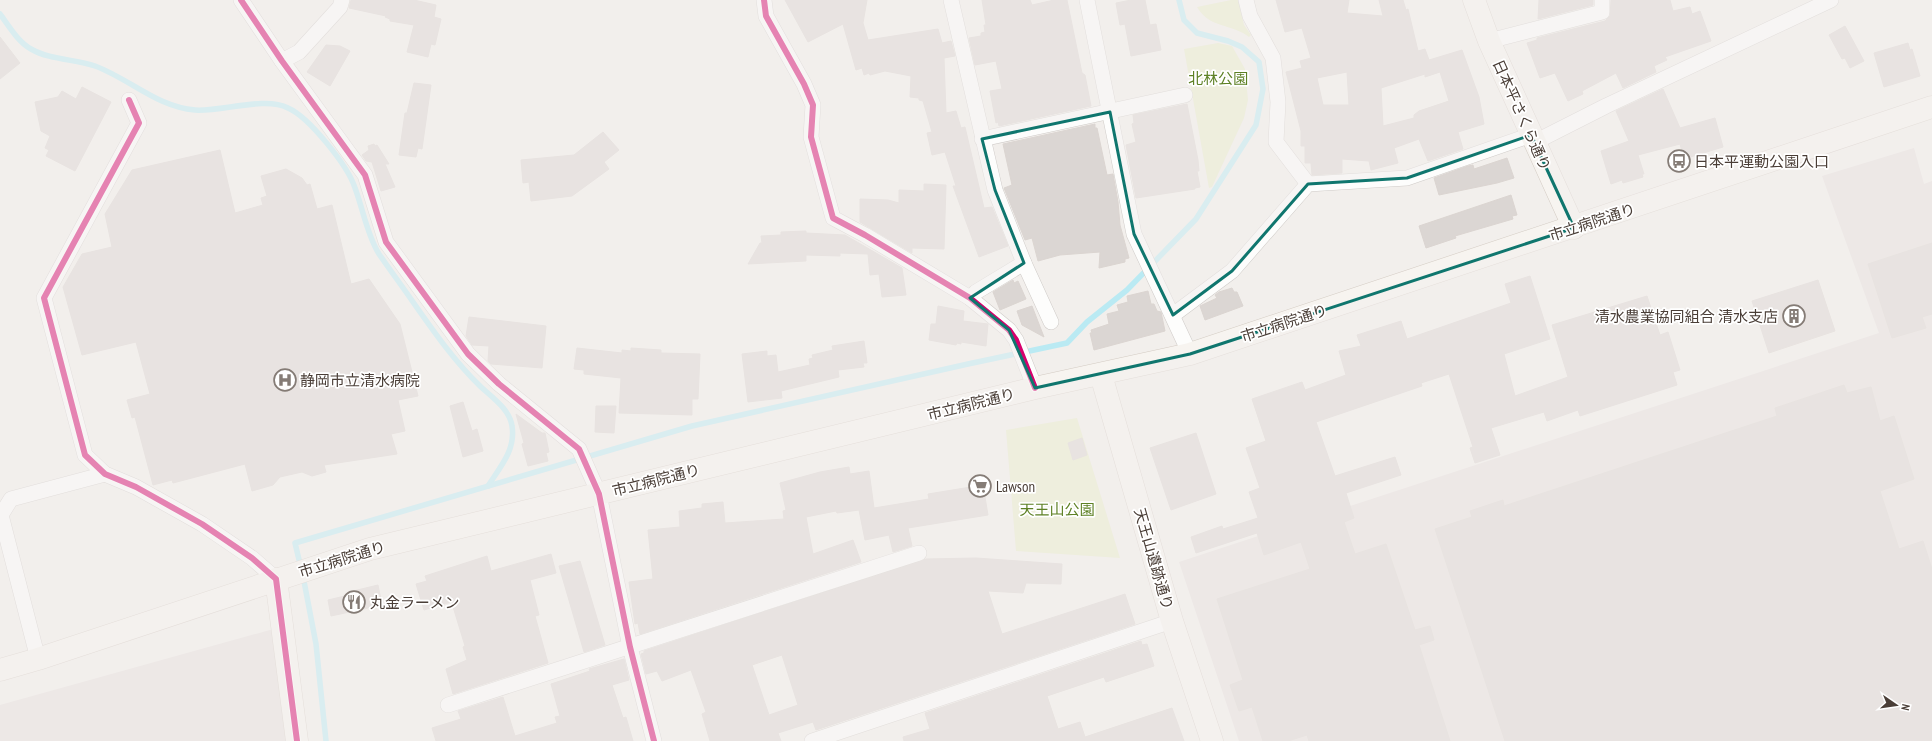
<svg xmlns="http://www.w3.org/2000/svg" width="1932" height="741" viewBox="0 0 1932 741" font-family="'PT Sans Narrow','Noto Sans JP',sans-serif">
  <rect width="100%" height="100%" fill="#f2efec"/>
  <g fill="#e6e0dd">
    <polygon points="1914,148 1924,184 1932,181 1932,741 1239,741 1179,562 1879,333 1822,176"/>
    <polygon points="277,628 288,741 0,741 0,705"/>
  </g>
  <g fill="#e8edca">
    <path d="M1231 0H1238L1244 25 1251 35 1249 37C1231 23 1210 29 1197 7Z"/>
    <polygon points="1218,43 1232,46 1245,69 1248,100 1244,118 1212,187 1209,188 1184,49"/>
    <polygon points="1077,418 1120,558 1016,551 1006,430"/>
  </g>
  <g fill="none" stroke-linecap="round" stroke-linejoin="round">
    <g stroke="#baeaf3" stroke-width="5.5">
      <path d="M0 14C9 26 18 42 31 49 50 60 75 59 95 66 130 79 157 107 195 110 221 112 265 96 288 108 309 117 348 166 355 188 363 209 367 235 379 254 390 270 402 286 413 302 434 332 455 362 481 387 493 398 510 410 512 426 516 450 500 467 488 486"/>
      <polyline points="301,568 295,543 692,426 968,364 1067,343 1087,322 1127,290 1196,219 1256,125 1263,89 1259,62 1242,47 1228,41 1197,33 1184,20 1179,0"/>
      <polyline points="303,576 316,644 326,741"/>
    </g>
  </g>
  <g fill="#dbd6d3" stroke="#dbd5d1" fill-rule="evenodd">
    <polygon points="351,0 414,0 436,5 434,17 441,19 435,45 431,44 428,57 407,52 414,25 390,21 390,19 385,17 386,16 349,8"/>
    <polygon points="785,0 867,0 863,23 868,40 938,29 942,43 951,41 955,56 944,58 946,113 956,111 961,128 965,127 984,208 992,207 1008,246 979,257 953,186 956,186 945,152 932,155 927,133 932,132 923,101 919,100 919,98 910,97 911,76 885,71 870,75 869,73 864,75 862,68 856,70 843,24 808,42"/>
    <polygon points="982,0 1030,0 1032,5 1054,0 1067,0 1082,73 1085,75 1091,106 999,126 998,122 996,123 990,91 1002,89 996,61 975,65 969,38 981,36 981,33 985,32 984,25 986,25"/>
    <polygon points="1131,0 1145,0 1150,25 1156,24 1161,50 1131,56 1125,24 1120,25 1116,3"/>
    <path d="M1276 0H1349L1347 13 1383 16 1379 0H1403L1406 10 1408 9 1418 51 1425 49 1429 60 1462 50 1479 97 1484 124 1458 132 1463 149 1428 161 1419 139 1394 148 1398 163 1371 170 1369 161 1342 159V173L1312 175 1311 163H1305V146H1301V131L1286 72 1302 68 1300 61 1311 58 1302 28 1285 32ZM1347 72 1349 105H1323L1317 78ZM1440 72 1449 101 1419 111 1414 115V118L1383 126 1381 88 1425 74V77Z"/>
    <polygon points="1539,0 1593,0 1593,5 1538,19"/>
    <polygon points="1611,0 1670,0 1673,11 1690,7 1692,14 1700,11 1711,41 1665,57 1667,60 1654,66 1656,72 1623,88 1616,73 1582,91 1583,94 1568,101 1555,73 1540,78 1527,43 1537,40 1537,38 1605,21 1610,16"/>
    <polygon points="1845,26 1864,61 1850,68 1845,58 1842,59 1829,35"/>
    <polygon points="0,37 20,63 0,79"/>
    <polygon points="1908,43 1910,50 1912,49 1920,76 1884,87 1874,53"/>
    <polygon points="326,45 340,46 350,51 330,86 307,72"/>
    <polygon points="414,83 431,85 422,149 418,148 416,157 399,155 405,113 407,113"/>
    <polygon points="82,87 111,102 75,171 46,156 49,150 45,148 50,136 41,131 35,102 58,97 62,91 76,99"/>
    <polygon points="1663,89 1680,128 1715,118 1723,147 1684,159 1680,144 1638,155 1644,174 1642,174 1643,177 1623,183 1622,180 1611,184 1601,151 1629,141 1616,111"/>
    <polygon points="1187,104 1198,160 1199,171 1197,171 1200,187 1195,188 1195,189 1136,198 1126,145 1136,142 1132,124 1134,123 1133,115"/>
    <polygon points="1095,124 1095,128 1097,128 1107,175 1113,174 1118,202 1120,225 1129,258 1125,259 1125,262 1099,268 1100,252 1060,255 1038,261 1032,238 1025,240 1004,188 1012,185 1003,144"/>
    <polygon points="603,132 619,150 604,162 609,169 572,196 531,201 529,182 523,183 521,160 574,155"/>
    <polygon points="374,144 375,146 377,145 389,164 385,164 395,187 381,191 372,162 366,161 362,155 369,150 368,146"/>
    <polygon points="220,150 235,213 263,205 261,198 267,196 261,176 286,169 302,178 307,185 310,184 317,209 332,205 351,284 369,279 400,324 418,396 398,400 405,431 391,434 397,454 324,465 326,472 312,476 302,472 280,477 273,485 252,491 245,464 173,483 172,480 153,485 135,417 132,418 127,400 150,394 136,342 82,355 63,287 82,254 112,247 105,214 132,170"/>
    <polygon points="1507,158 1514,178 1497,183 1439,195 1434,178 1468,166 1473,165 1474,169"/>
    <polygon points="924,184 946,185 944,249 912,248 912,253 860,222 860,199 888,200 899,203 899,190 924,191"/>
    <polygon points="1511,195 1517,215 1512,216 1513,219 1455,236 1456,238 1426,248 1419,226"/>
    <polygon points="806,231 806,233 845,235 902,268 906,295 882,297 879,274 870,275 868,254 840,253 840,256 806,255 806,261 748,264 760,243 762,243 761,236 781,235 781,232"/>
    <polygon points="1932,243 1932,314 1922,317 1926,328 1892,338 1868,264"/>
    <polygon points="1530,276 1550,339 1504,354 1515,396 1568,377 1552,325 1647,296 1660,335 1668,332 1680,370 1673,372 1677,385 1580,416 1578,410 1547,421 1544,412 1491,428 1500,455 1475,463 1470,448 1473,447 1449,374 1421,383 1422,386 1316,422 1335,476 1395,457 1401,475 1346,493 1354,518 1344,522 1355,554 1386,544 1415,630 1430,626 1434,640 1419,645 1450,741 1309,741 1307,735 1288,741 1263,741 1252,707 1239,711 1230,685 1243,680 1217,599 1310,569 1301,542 1264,555 1257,533 1196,553 1191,537 1222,526 1223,529 1258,518 1249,492 1260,488 1246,448 1266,441 1252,399 1302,382 1305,390 1346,375 1339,351 1361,346 1357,335 1401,321 1407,339 1511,303 1505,284"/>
    <polygon points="1013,280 1014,283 1018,281 1026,299 1000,310 993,292"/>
    <polygon points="1818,280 1835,331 1769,353 1752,301"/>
    <polygon points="1232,288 1234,292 1237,292 1243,306 1205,320 1200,306 1217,298 1215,295 1219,292"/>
    <polygon points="1148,291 1151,304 1154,304 1157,311 1161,312 1165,331 1094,350 1090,333 1092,333 1091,330 1109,324 1107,314 1119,311 1117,305 1128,302 1127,296"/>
    <polygon points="938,306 964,311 963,321 988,324 986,346 961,342 961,344 957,343 956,345 929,340 931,324 936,324"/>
    <polygon points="1032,306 1044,337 1022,325 1017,311"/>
    <polygon points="469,317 546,326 542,368 491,364 488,361 489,346 472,345 466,336"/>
    <polygon points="864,341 867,363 863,363 864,367 838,370 839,377 781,391 782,398 748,402 742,354 767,351 767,356 776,355 778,372 810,365 809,359 813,358 812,355 833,350 832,346"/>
    <polygon points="577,348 622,353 622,350 631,351 631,348 661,350 661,353 700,354 698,399 692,399 692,415 619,413 621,378 584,374 584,370 574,369"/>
    <polygon points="1844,385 1847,393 1871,387 1880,421 1894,416 1914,479 1880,491 1899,549 1923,541 1932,569 1932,741 1505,741 1435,529 1472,517 1470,511 1503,500 1504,506 1777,416 1775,408"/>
    <polygon points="463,402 472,431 477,429 483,451 463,457 450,406"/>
    <polygon points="596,406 616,406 614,433 595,432"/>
    <polygon points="516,414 542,433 545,433 549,452 546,453 548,461 528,466 522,444 524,443"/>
    <polygon points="1196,433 1216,494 1171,510 1150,448"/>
    <polygon points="1082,438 1087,455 1073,460 1068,443"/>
    <polygon points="849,467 850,474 869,471 874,508 929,499 928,494 983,485 988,515 908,528 912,546 893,552 889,535 865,540 859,510 837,513 836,511 806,517 813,554 853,540 861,562 640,634 638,623 635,624 629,582 653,579 648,530 680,527 679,511 702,508 702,504 723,502 725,523 784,519 783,511 786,510 780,483 820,472"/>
    <polygon points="551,554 556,573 530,580 539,615 535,616 548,663 453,694 446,669 467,660 463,647 465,646 454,610 451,602 424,610 416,584 427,581 425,576 487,556 491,571"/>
    <path d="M976 558 1062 564 1061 584 1026 583 1023 593 988 591 1002 634 1125 594 1135 624 816 730 813 722 778 733 781 741H710L702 714 706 712 691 670 662 681 657 671 646 674 641 654 644 653V651L926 559ZM782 655 798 705 769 715 752 665Z"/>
    <polygon points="580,561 605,645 584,652 559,566"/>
    <polygon points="378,585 382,605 331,616 328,600 349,595 349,592"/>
    <polygon points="1141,641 1142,645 1147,644 1154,666 1106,682 1104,677 1047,696 1058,729 1080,722 1085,737 1172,708 1184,741 904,741 903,737 930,729 925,713"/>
    <polygon points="624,659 629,680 612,685 623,718 626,717 633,741 436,741 432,728 461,719 458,711 503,697 515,736 557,723 555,717 560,716 551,684 590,671 589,669"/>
  </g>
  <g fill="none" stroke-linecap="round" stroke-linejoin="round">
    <g stroke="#cfcbc8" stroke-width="16">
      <g id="street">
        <polyline points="241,0 282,61 365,175 386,242 468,354 499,384 579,449 599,494 630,647 654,741"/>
        <polyline points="764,0 766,16 804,84 813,105 811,137 833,218 865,235 970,298 1009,330 1016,340 1035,388"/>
        <polyline points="951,0 995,190 1024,263 1051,322"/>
        <polyline points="1087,0 1134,234 1190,354"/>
        <polyline points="1246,0 1250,16 1273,58 1278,102 1276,142 1308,184"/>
        <polyline points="1489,41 1602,12 1602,0"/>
        <polyline points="282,61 299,52 340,7 342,0"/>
        <polyline points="129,100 139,123 44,298 85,455 105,474 136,487 202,524 252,558 276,579"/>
        <polyline points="982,139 1185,95"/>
        <polyline points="1535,142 1606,106 1831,0"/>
        <polyline points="970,298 976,292 1024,263"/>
        <polyline points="1173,315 1232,271 1308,184 1407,178 1531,135"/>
        <polyline points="38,659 1,515 11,499 105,474"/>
        <polyline points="448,705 919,553"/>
        <polyline points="812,741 1172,621"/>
      </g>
    </g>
    <g stroke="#d4ccc4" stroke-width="23">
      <g id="secondary">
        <polyline points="1474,0 1489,41 1574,228"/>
        <polyline points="1101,375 1172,621 1212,741"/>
        <polyline points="276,579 297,741"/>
        <polyline points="0,670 38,659 370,549 1035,388 1190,354 1932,107"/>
      </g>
    </g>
    <use href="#street" stroke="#fdfdfc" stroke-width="15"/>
    <use href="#secondary" stroke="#f7f4f0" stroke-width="22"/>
    <g stroke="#fff" stroke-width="8">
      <g id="cycleway">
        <polyline points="241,0 282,61 365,175 386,242 468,354 499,384 579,449 599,494 630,647 654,741"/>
        <polyline points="764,0 766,16 804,84 813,105 811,137 833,218 865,235 970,298 1009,330 1016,340 1035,388"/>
        <polyline points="129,100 139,123 44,298 85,455 105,474 136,487 202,524 252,558 276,579 297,741"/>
      </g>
    </g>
    <use href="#cycleway" stroke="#d6006c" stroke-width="6"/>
  </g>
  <path d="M0 0H1932V741H0ZM1110 112 1134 234 1173 315 1232 271 1308 184 1407 178 1531 135 1574 228 1190 354 1035 388 1009 330 970 298 1024 263 995 190 982 139Z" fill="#f2efec" fill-opacity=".55" fill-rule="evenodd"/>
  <path fill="none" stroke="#0f766e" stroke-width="3" stroke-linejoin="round" d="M1110 112 1134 234 1173 315 1232 271 1308 184 1407 178 1531 135 1574 228 1190 354 1035 388 1009 330 970 298 1024 263 995 190 982 139Z"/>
  <defs>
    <g id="bus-ring" transform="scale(1.15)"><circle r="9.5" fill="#fff" stroke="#857c76" stroke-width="1.5"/><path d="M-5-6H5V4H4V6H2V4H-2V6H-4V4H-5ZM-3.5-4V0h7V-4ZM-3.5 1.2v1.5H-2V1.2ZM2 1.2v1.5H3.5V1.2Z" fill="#857c76"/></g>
    <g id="building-ring" transform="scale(1.15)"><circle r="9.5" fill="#fff" stroke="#857c76" stroke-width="1.5"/><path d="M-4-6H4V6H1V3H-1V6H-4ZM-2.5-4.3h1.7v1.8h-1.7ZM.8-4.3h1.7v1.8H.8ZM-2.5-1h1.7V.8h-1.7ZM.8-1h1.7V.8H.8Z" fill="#857c76"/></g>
    <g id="hospital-ring" transform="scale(1.15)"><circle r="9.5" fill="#fff" stroke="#857c76" stroke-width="1.5"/><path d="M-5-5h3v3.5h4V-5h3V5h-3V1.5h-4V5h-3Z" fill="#857c76"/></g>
    <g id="supermarket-ring" transform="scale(1.15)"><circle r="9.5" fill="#fff" stroke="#857c76" stroke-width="1.5"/><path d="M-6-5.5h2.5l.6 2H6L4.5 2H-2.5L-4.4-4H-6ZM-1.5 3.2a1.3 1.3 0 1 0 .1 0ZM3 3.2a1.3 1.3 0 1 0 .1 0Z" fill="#857c76"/></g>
    <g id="restaurant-ring" transform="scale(1.15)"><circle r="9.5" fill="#fff" stroke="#857c76" stroke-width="1.5"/><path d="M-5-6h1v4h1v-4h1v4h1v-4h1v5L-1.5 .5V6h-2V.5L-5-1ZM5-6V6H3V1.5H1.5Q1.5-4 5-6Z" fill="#857c76"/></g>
  </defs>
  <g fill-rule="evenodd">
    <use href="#bus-ring" x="1679" y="161"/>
    <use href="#building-ring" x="1794" y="316"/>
    <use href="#hospital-ring" x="285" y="380"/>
    <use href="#supermarket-ring" x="980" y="486"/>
    <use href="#restaurant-ring" x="354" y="602"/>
  </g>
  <g text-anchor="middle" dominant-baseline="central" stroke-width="3.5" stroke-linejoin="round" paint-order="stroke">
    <g font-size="15" fill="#5e8125" stroke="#fff">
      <text x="1218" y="78">北林公園</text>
      <text x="1057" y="509">天王山公園</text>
    </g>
    <g font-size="15" fill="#4a3e37" stroke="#fff">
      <text transform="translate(1522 115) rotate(66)">日本平さくら通り</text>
      <text transform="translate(1592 222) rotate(-18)">市立病院通り</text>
      <text transform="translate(1284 323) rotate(-18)">市立病院通り</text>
      <text transform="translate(971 404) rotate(-14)">市立病院通り</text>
      <text transform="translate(656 480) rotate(-14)">市立病院通り</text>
      <text transform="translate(342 559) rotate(-17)">市立病院通り</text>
      <text transform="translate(1154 559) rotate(74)">天王山遺跡通り</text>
    </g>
    <g font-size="15" fill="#4a3e37" stroke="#fff" text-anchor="start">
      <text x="1694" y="161">日本平運動公園入口</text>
      <text x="1778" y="316" text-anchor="end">清水農業協同組合 清水支店</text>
      <text x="300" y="380">静岡市立清水病院</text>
      <text x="996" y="486">Lawson</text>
      <text x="370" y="602">丸金ラーメン</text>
    </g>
  </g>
  <g transform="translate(1896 705) rotate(103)" stroke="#ffffff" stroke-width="3" paint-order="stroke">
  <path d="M0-3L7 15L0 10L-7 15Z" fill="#4a3e37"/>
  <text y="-6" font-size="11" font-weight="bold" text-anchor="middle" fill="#4a3e37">N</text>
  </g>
</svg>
